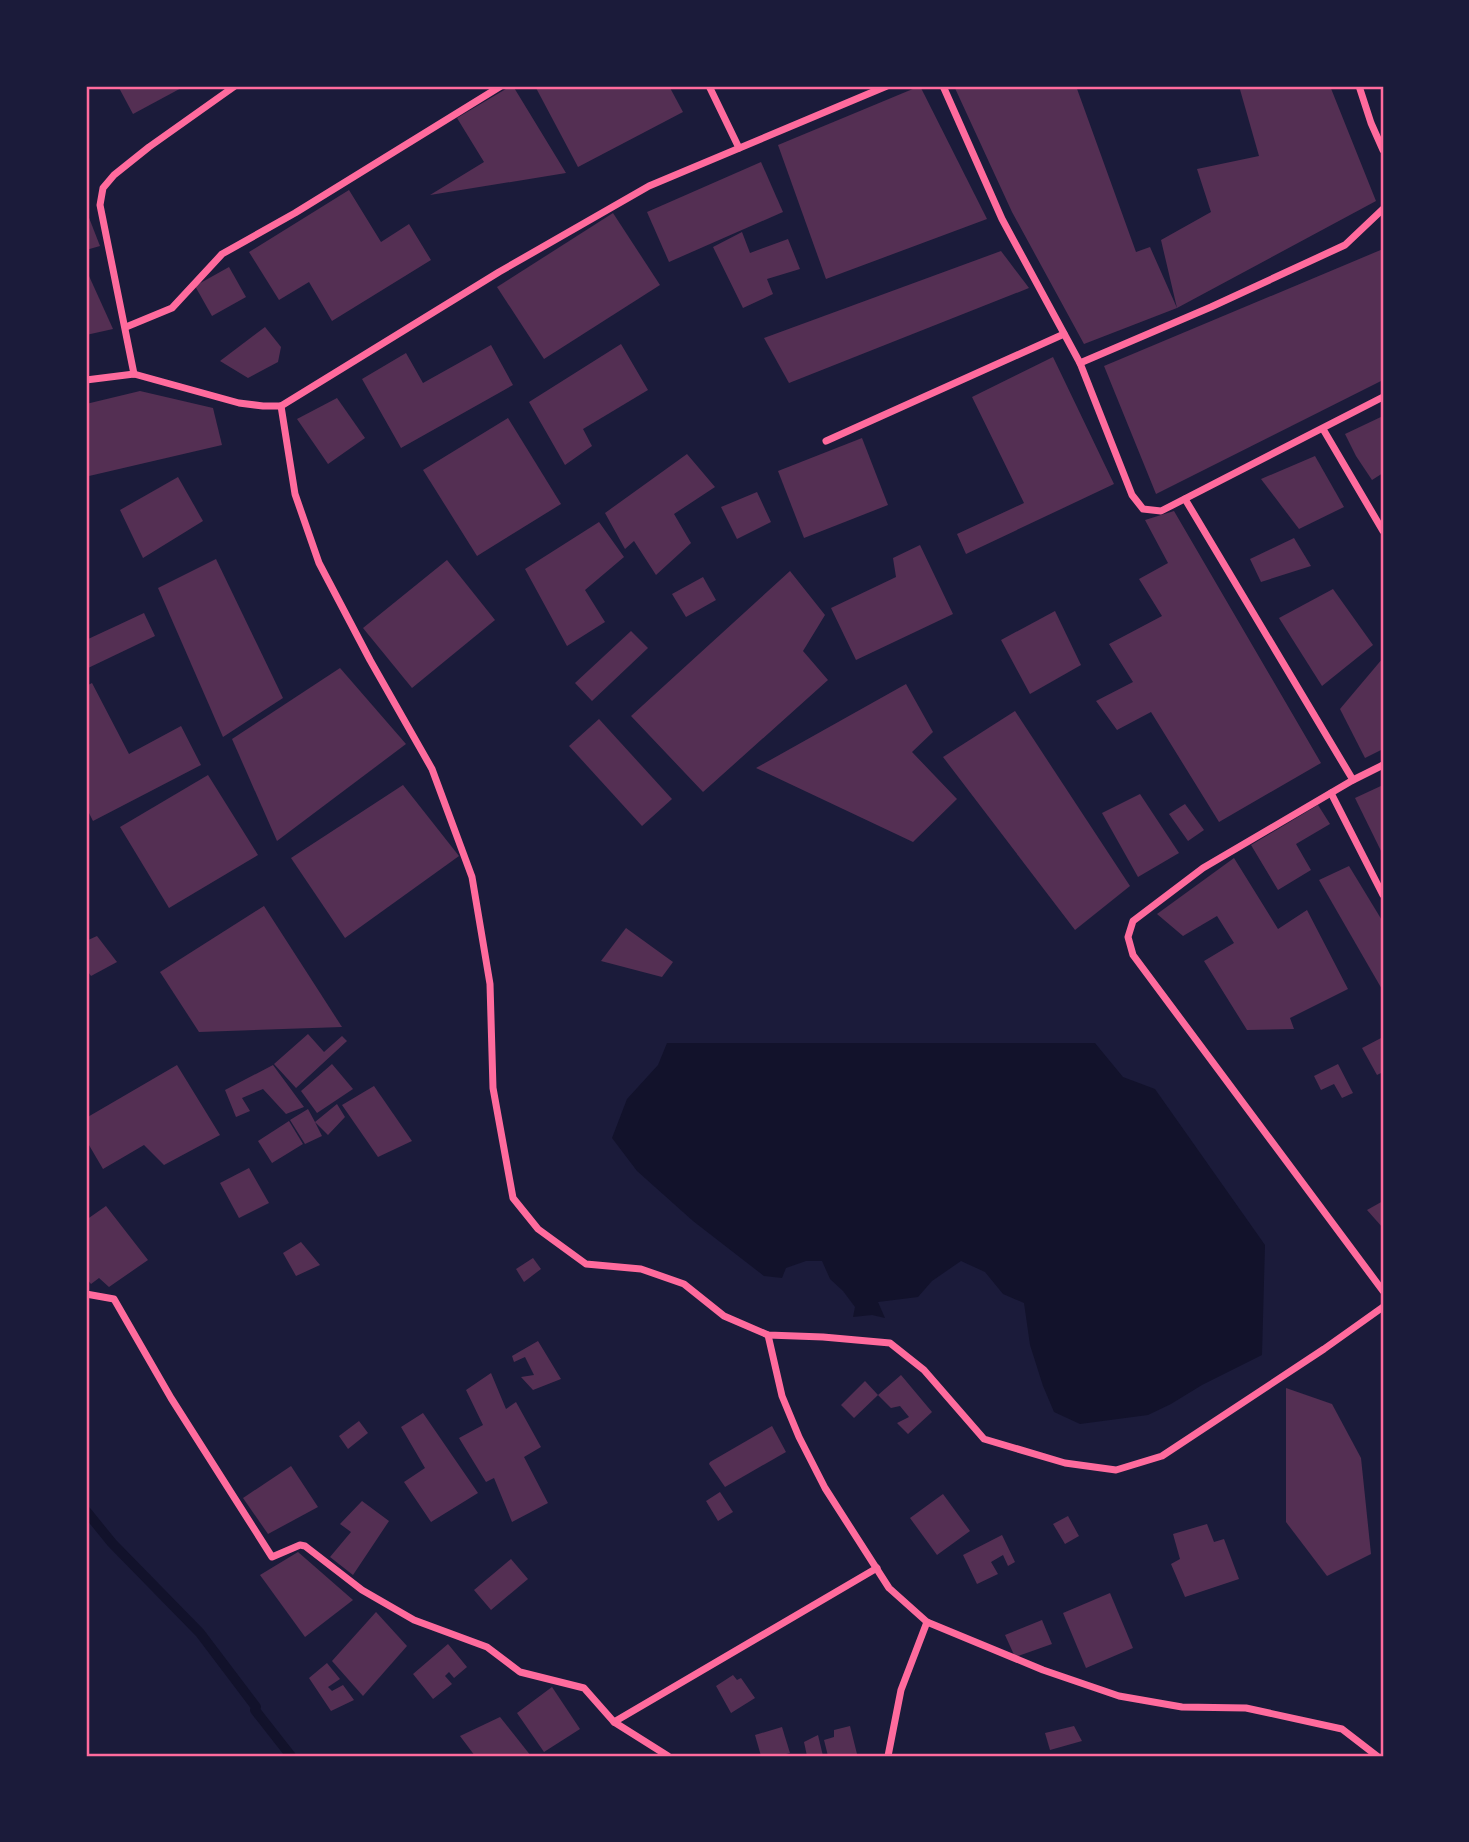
<svg xmlns="http://www.w3.org/2000/svg" width="1469" height="1842" viewBox="0 0 1469 1842" font-family="Raleway,sans-serif">
  <rect width="100%" height="100%" fill="#1b1b3a"/>
  <polygon fill="#12122b" points="667,1043 1095,1043 1123,1077 1155,1089 1265,1245 1262,1355 1202,1385 1171,1404 1148,1415 1080,1424 1054,1412 1043,1386 1030,1345 1024,1303 1003,1294 985,1272 961,1261 932,1281 918,1297 878,1302 885,1318 872,1315 853,1317 855,1307 843,1291 830,1279 822,1261 806,1261 786,1268 782,1278 764,1276 693,1221 637,1171 612,1138 627,1099 658,1065"/>
  <g fill="none" stroke-linecap="round" stroke-linejoin="round">
    <polyline stroke="#12122b" stroke-width="10" points="86,1511 112,1543 200,1633 256,1707 255,1710 291,1756"/>
  </g>
  <g fill="#542f53">
    <polygon points="118,86 185,86 133,114"/>
    <polygon points="511,86 513,86 566,173 430,195 484,162 457,118"/>
    <polygon points="535,86 669,86 683,112 578,167"/>
    <polygon points="920,86 987,219 826,279 778,145"/>
    <polygon points="954,86 1076,86 1136,252 1150,247 1177,308 1161,240 1211,212 1197,169 1259,156 1239,86 1330,86 1376,201 1177,308 1084,344 1012,212"/>
    <polygon points="761,162 783,212 669,262 647,212"/>
    <polygon points="349,190 381,242 409,224 431,260 332,321 309,282 279,300 249,252"/>
    <polygon points="86,210 100,246 86,250"/>
    <polygon points="613,213 660,285 544,359 497,287"/>
    <polygon points="742,232 750,253 788,239 800,269 767,279 773,294 743,308 713,247"/>
    <polygon points="1383,249 1383,380 1156,494 1104,366"/>
    <polygon points="1001,251 1029,288 789,383 764,338"/>
    <polygon points="229,267 246,297 212,316 195,286"/>
    <polygon points="89,276 113,329 86,335 86,277"/>
    <polygon points="265,327 281,347 278,362 248,378 220,361"/>
    <polygon points="621,344 648,390 583,429 592,446 565,465 529,402"/>
    <polygon points="491,345 513,385 401,448 362,379 406,353 423,383"/>
    <polygon points="1053,357 1114,484 966,554 957,534 1024,503 972,397"/>
    <polygon points="140,391 213,408 222,445 89,476 86,462 86,404"/>
    <polygon points="337,398 365,438 328,464 297,419"/>
    <polygon points="1383,416 1383,473 1372,480 1356,456 1345,434"/>
    <polygon points="508,418 561,504 477,556 423,470"/>
    <polygon points="862,438 888,505 804,538 778,471"/>
    <polygon points="687,454 715,487 674,514 691,543 656,575 634,541 625,549 605,513"/>
    <polygon points="1315,456 1344,507 1299,529 1261,479"/>
    <polygon points="178,477 203,521 143,558 120,510"/>
    <polygon points="757,492 771,522 737,539 721,507"/>
    <polygon points="1174,511 1321,763 1219,822 1151,712 1117,730 1096,701 1133,682 1109,644 1162,616 1139,579 1168,563 1145,520"/>
    <polygon points="599,522 624,557 585,590 605,622 567,646 525,569"/>
    <polygon points="1294,538 1311,566 1261,582 1250,559"/>
    <polygon points="920,545 953,614 856,660 831,608 896,577 893,558"/>
    <polygon points="216,559 283,698 223,737 158,588"/>
    <polygon points="447,560 495,620 412,688 363,628"/>
    <polygon points="790,571 825,615 803,651 828,680 703,792 631,716"/>
    <polygon points="703,577 716,600 686,617 672,594"/>
    <polygon points="1333,589 1373,645 1322,686 1279,618"/>
    <polygon points="1055,611 1081,665 1030,694 1001,640"/>
    <polygon points="144,613 155,636 86,669 86,640"/>
    <polygon points="631,631 648,648 592,701 575,683"/>
    <polygon points="1383,658 1383,749 1365,758 1340,709"/>
    <polygon points="340,668 406,744 277,841 232,739"/>
    <polygon points="92,683 129,754 181,726 201,765 93,821 86,807 86,686"/>
    <polygon points="906,684 933,732 912,752 957,799 913,842 756,768"/>
    <polygon points="1015,711 1130,886 1075,930 943,757"/>
    <polygon points="599,719 672,799 642,826 569,746"/>
    <polygon points="208,775 258,855 169,908 120,827"/>
    <polygon points="403,785 459,856 345,938 291,858"/>
    <polygon points="1383,785 1383,855 1355,798"/>
    <polygon points="1140,794 1179,853 1138,877 1102,813"/>
    <polygon points="1185,804 1204,830 1188,841 1169,814"/>
    <polygon points="1318,805 1330,824 1296,844 1311,870 1278,890 1251,845"/>
    <polygon points="1234,858 1278,929 1307,910 1348,989 1290,1018 1294,1029 1247,1030 1204,961 1234,943 1217,916 1183,936 1157,914"/>
    <polygon points="1349,866 1383,922 1383,991 1319,880"/>
    <polygon points="264,906 342,1027 199,1032 160,972"/>
    <polygon points="626,928 673,962 662,977 601,961"/>
    <polygon points="97,936 117,962 91,976 86,969 86,941"/>
    <polygon points="308,1034 324,1052 342,1036 347,1041 296,1088 274,1064"/>
    <polygon points="1383,1037 1383,1072 1377,1075 1362,1048"/>
    <polygon points="332,1064 353,1089 317,1113 301,1091"/>
    <polygon points="1338,1064 1353,1093 1342,1098 1334,1084 1321,1090 1314,1076"/>
    <polygon points="177,1065 220,1135 164,1165 144,1145 103,1169 86,1140 86,1118"/>
    <polygon points="273,1065 304,1107 286,1114 263,1089 242,1098 250,1111 236,1117 225,1090"/>
    <polygon points="374,1086 412,1141 378,1157 342,1105"/>
    <polygon points="337,1104 345,1117 328,1135 315,1122 322,1136 305,1144 290,1120 308,1109 315,1122"/>
    <polygon points="289,1121 303,1144 272,1163 258,1141"/>
    <polygon points="249,1168 269,1203 239,1218 220,1183"/>
    <polygon points="1383,1201 1383,1228 1367,1210"/>
    <polygon points="106,1206 148,1260 109,1287 99,1278 91,1284 86,1278 86,1220"/>
    <polygon points="301,1242 320,1265 296,1276 283,1253"/>
    <polygon points="533,1258 541,1269 524,1282 516,1269"/>
    <polygon points="538,1341 561,1379 533,1390 521,1377 534,1375 525,1357 514,1362 512,1356"/>
    <polygon points="491,1373 506,1409 516,1402 541,1447 524,1457 548,1503 512,1522 494,1478 486,1482 459,1438 483,1425 466,1390"/>
    <polygon points="901,1375 932,1412 908,1434 897,1423 909,1417 900,1406 891,1408 878,1395"/>
    <polygon points="865,1381 878,1395 854,1418 841,1405"/>
    <polygon points="1286,1388 1332,1404 1361,1458 1371,1554 1327,1576 1286,1522"/>
    <polygon points="423,1413 478,1493 431,1522 404,1482 425,1468 401,1427"/>
    <polygon points="359,1421 368,1433 348,1449 339,1436"/>
    <polygon points="772,1426 786,1452 725,1487 709,1464 710,1462"/>
    <polygon points="291,1466 318,1507 268,1534 243,1498"/>
    <polygon points="720,1492 733,1512 718,1521 706,1501"/>
    <polygon points="943,1494 970,1531 937,1555 910,1518"/>
    <polygon points="362,1501 389,1521 353,1575 330,1557 351,1532 340,1524"/>
    <polygon points="1068,1516 1079,1536 1065,1544 1053,1524"/>
    <polygon points="1207,1524 1214,1542 1224,1539 1239,1579 1185,1597 1171,1564 1180,1559 1173,1534"/>
    <polygon points="1002,1535 1015,1562 1008,1566 1003,1555 991,1562 998,1574 977,1584 963,1555"/>
    <polygon points="298,1552 353,1600 305,1637 260,1575"/>
    <polygon points="511,1559 528,1579 491,1610 474,1590"/>
    <polygon points="1110,1593 1133,1648 1086,1668 1063,1613"/>
    <polygon points="376,1612 407,1646 363,1696 332,1661"/>
    <polygon points="1042,1620 1052,1644 1015,1657 1005,1635"/>
    <polygon points="448,1644 467,1667 454,1678 449,1672 445,1676 452,1684 433,1699 413,1674"/>
    <polygon points="327,1663 340,1679 328,1687 332,1691 343,1685 354,1700 331,1711 309,1678"/>
    <polygon points="733,1675 737,1680 741,1678 755,1698 731,1713 716,1686"/>
    <polygon points="552,1687 580,1729 544,1752 517,1713"/>
    <polygon points="500,1717 531,1756 475,1756 460,1736"/>
    <polygon points="850,1726 857,1754 847,1756 828,1756 824,1740 834,1737 834,1730"/>
    <polygon points="1074,1726 1082,1741 1050,1750 1045,1733"/>
    <polygon points="782,1727 790,1753 778,1756 761,1756 755,1735"/>
    <polygon points="818,1735 823,1756 807,1756 804,1742"/>
  </g>
  <g fill="none" stroke-linecap="round" stroke-linejoin="round">
    <g stroke="#ff6b9d" stroke-width="7">
      <polyline points="709,86 739,148"/>
      <polyline points="943,86 1002,219 1080,363 1132,495 1143,509 1161,511 1383,397"/>
      <polyline points="1359,86 1371,123 1383,150"/>
      <polyline points="126,327 172,308 222,254 295,213 501,86"/>
      <polyline points="1080,363 1211,307 1345,245 1383,209"/>
      <polyline points="134,374 100,205 103,188 114,175 149,147 235,86"/>
      <polyline points="86,380 134,374 239,403 263,406 281,406 499,272 649,186 887,86"/>
      <polyline points="281,406 295,494 319,563 370,660 432,769 472,877 490,984 493,1088 513,1198 538,1229 586,1264 641,1269 684,1284 724,1316 768,1335 823,1337 890,1343 924,1370 984,1439 1065,1463 1116,1470 1162,1456 1324,1349 1383,1307"/>
      <polyline points="1323,429 1383,531"/>
      <polyline points="826,441 1064,334"/>
      <polyline points="1185,499 1353,780"/>
      <polyline points="1383,765 1353,780 1203,868 1133,921 1128,937 1133,955 1383,1291"/>
      <polyline points="1331,793 1383,895"/>
      <polyline points="86,1294 114,1299 171,1398 272,1557 300,1545 305,1546 362,1590 414,1620 487,1647 520,1672 584,1688 614,1722 668,1756"/>
      <polyline points="768,1335 782,1396 799,1437 825,1488 889,1588 927,1622 1043,1670 1119,1696 1182,1707 1246,1708 1342,1729 1377,1756"/>
      <polyline points="614,1722 877,1568"/>
      <polyline points="888,1756 901,1690 927,1622"/>
    </g>
  </g>
  <rect width="1469" height="1842" fill="none" stroke="#1b1b3a" stroke-width="175"/>
  <rect x="88" y="88" width="1294" height="1667" fill="none" stroke="#ff6b9d" stroke-width="2.5"/>
</svg>
